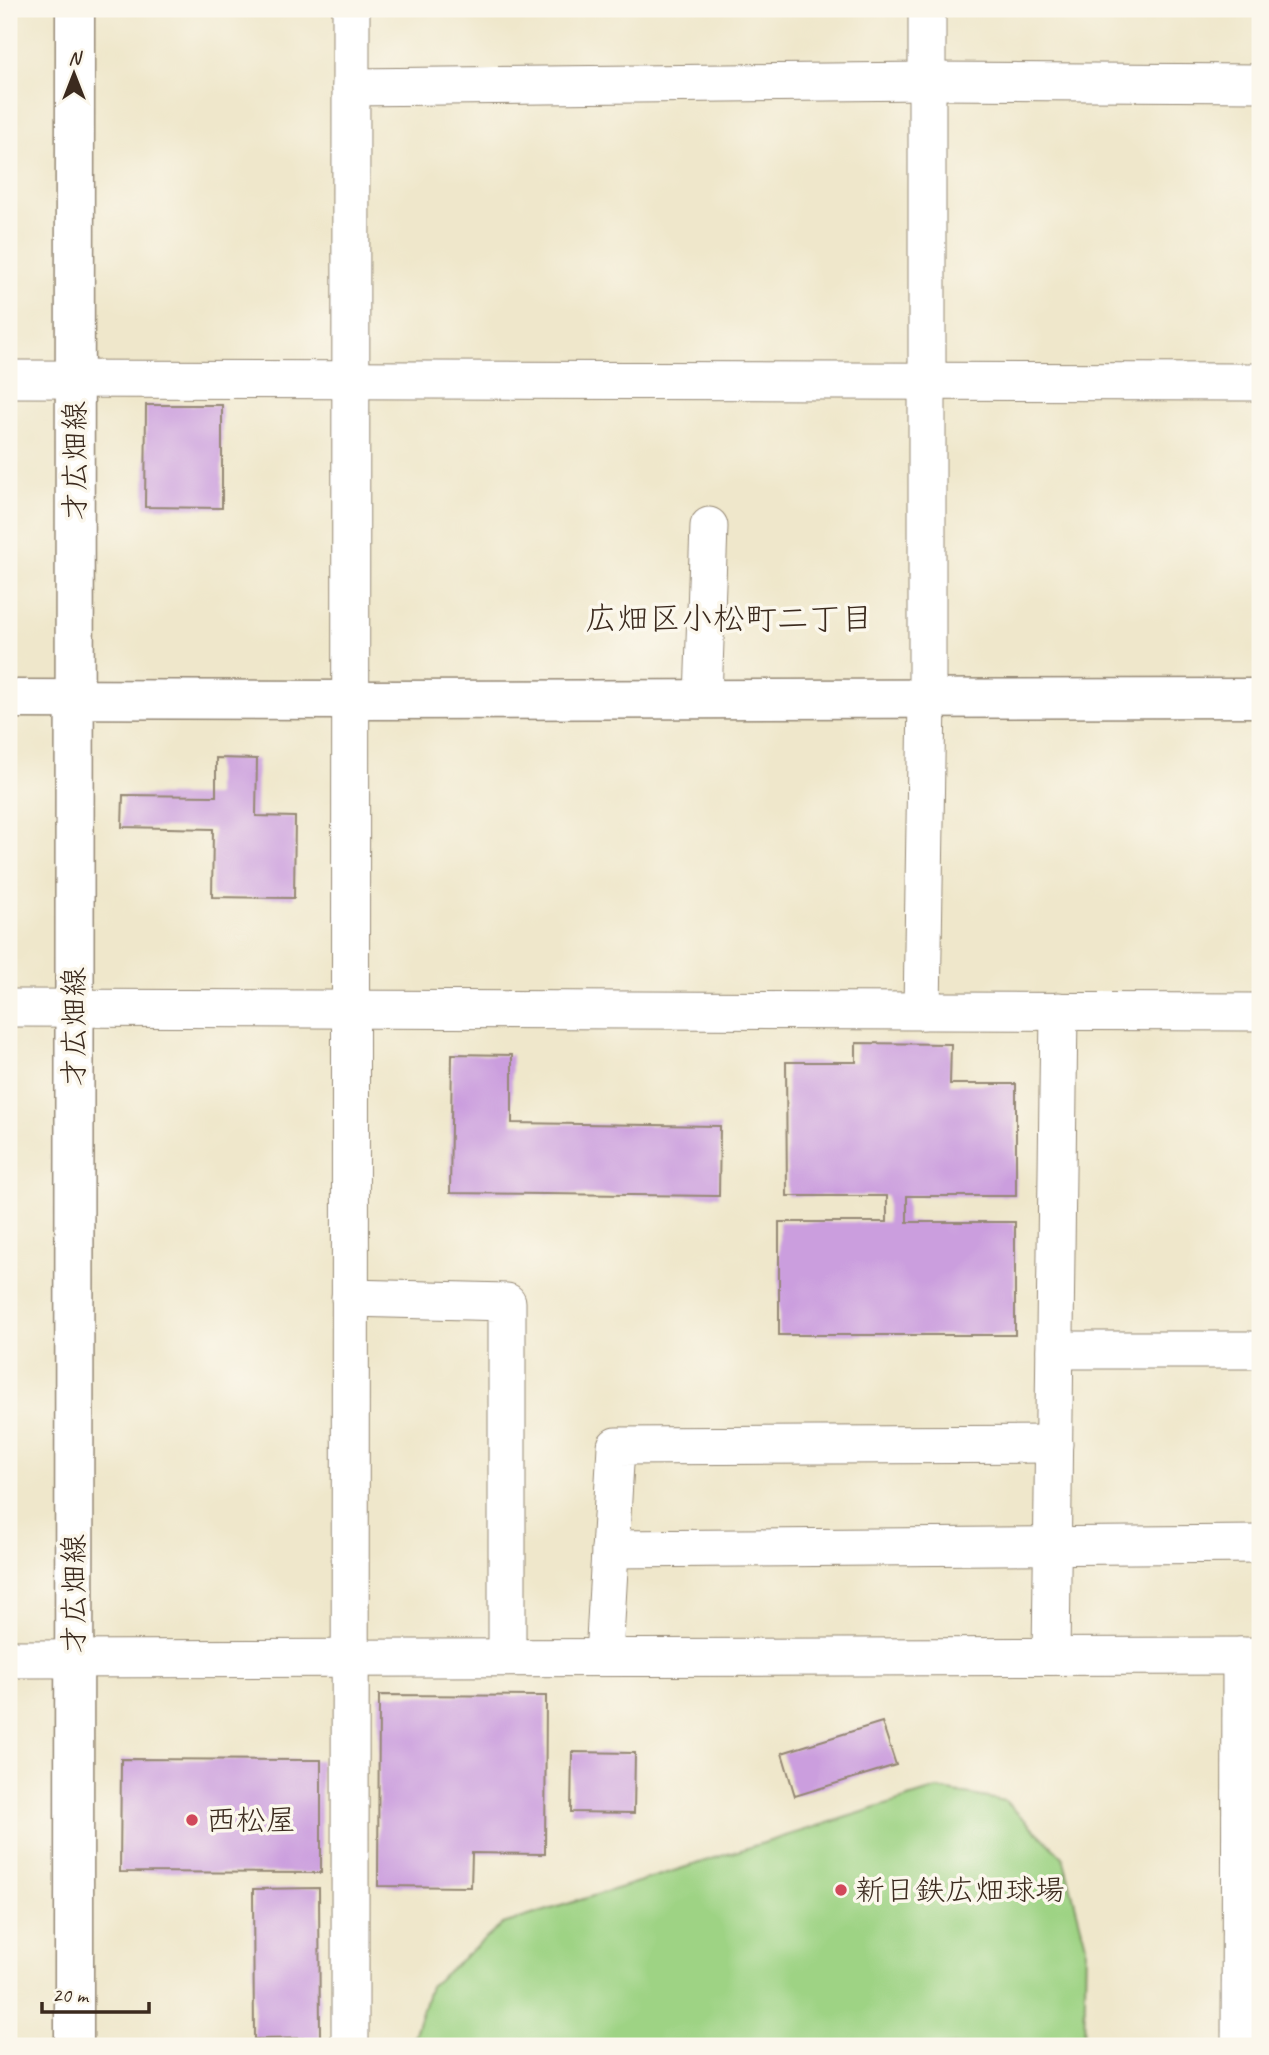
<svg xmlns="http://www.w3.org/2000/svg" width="1269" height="2055" viewBox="0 0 1269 2055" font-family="Caveat,'Klee One',sans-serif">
  <rect width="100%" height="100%" fill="#fbf7ec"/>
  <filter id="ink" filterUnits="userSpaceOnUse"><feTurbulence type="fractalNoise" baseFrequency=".0143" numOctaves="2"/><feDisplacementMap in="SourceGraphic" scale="14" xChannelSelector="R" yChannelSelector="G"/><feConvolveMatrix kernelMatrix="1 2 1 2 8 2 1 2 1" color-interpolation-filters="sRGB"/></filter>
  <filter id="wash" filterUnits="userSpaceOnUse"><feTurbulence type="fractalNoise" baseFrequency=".00686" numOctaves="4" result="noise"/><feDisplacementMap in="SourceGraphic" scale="28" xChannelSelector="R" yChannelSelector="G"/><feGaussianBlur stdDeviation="1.57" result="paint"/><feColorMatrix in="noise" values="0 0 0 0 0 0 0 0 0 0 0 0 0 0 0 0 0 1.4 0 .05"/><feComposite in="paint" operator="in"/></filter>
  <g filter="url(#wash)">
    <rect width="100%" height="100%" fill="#efe7cb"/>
    <polygon fill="#9ed384" stroke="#6c7e51" stroke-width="2" points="937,1789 1005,1801 1063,1857 1086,1945 1084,2046 411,2046 430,1986 503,1924"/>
    <g id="blocks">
      <g fill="#cb9ede">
        <polygon points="146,405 222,405 222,508 145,507"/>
        <polygon points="216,758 257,759 256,816 295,817 294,898 212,897 213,829 122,827 123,795 216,796"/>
        <polygon points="856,1043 951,1044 950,1084 1016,1084 1016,1196 907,1196 907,1222 1015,1222 1015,1335 779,1335 779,1222 887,1222 887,1196 787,1196 786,1062 856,1062"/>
        <polygon points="452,1054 512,1055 512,1123 720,1126 719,1196 450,1193"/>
        <polygon points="379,1695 546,1696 545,1854 472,1853 471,1887 378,1886"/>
        <polygon points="882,1722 896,1765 795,1796 782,1753"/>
        <polygon points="572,1752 635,1753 634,1813 571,1812"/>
        <polygon points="121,1759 321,1760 321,1873 120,1872"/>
        <polygon points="319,1888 320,2038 254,2039 253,1889"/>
      </g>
    </g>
  </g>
  <g filter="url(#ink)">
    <use href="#blocks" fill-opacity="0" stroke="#958874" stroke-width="2"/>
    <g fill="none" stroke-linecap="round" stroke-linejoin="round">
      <g stroke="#958874" stroke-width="39">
        <g id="minor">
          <polyline points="351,87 927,81 1260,83"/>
          <polyline points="9,379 1260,382"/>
          <polyline points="703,698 709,526"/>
          <polyline points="9,1008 1260,1012"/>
          <polyline points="922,1011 927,698 927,9"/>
          <polyline points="350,1298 507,1302 507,1657"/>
          <polyline points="1055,1350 1260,1350"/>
          <polyline points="610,1549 1260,1544"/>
          <polyline points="1051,1656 1059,1011"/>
          <polyline points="604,1657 616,1446 1054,1444"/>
          <polyline points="9,1659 1260,1656"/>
          <polyline points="350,2046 351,9"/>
          <polyline points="1240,2046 1241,1656"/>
        </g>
      </g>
      <g stroke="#958874" stroke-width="41">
        <polyline id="tertiary" points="9,699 351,700 1260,698"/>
      </g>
      <g stroke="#958874" stroke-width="41">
        <polyline id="secondary" points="74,2046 75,9"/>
      </g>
      <use href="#minor" stroke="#fff" stroke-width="37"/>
      <use href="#tertiary" stroke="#fff" stroke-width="38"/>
      <use href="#secondary" stroke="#fff" stroke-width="38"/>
    </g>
  </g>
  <g fill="#d1495b" stroke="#fbf7ec" stroke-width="2.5">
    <circle cx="192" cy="1820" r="7"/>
    <circle cx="841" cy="1890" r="7"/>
  </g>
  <g text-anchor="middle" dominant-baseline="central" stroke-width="7" stroke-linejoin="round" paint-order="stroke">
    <g font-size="30" fill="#3b2a1e" stroke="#fbf7ec">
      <text transform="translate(75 461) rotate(-90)">才広畑線</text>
      <text transform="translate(74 1027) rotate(-90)">才広畑線</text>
      <text transform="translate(74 1594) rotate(-90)">才広畑線</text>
    </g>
    <g font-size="30" fill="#3b2a1e" stroke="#fbf7ec" text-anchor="start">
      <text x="206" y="1820">西松屋</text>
      <text x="855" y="1890">新日鉄広畑球場</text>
    </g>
    <g font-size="32" fill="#3b2a1e" stroke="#fbf7ec">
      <text x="729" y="618">広畑区小松町二丁目</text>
    </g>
  </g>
  <rect width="1269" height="2055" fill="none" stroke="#fbf7ec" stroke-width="35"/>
  <g transform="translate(74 74)" stroke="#fbf7ec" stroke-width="5" paint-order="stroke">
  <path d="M0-5L12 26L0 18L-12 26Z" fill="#3b2a1e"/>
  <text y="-10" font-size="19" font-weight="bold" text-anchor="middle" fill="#3b2a1e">N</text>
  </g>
  <path d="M42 2002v10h107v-10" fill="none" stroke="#3b2a1e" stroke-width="3.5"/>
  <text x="52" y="2002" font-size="21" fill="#3b2a1e" stroke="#fbf7ec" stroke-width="5" paint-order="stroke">20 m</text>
</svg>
